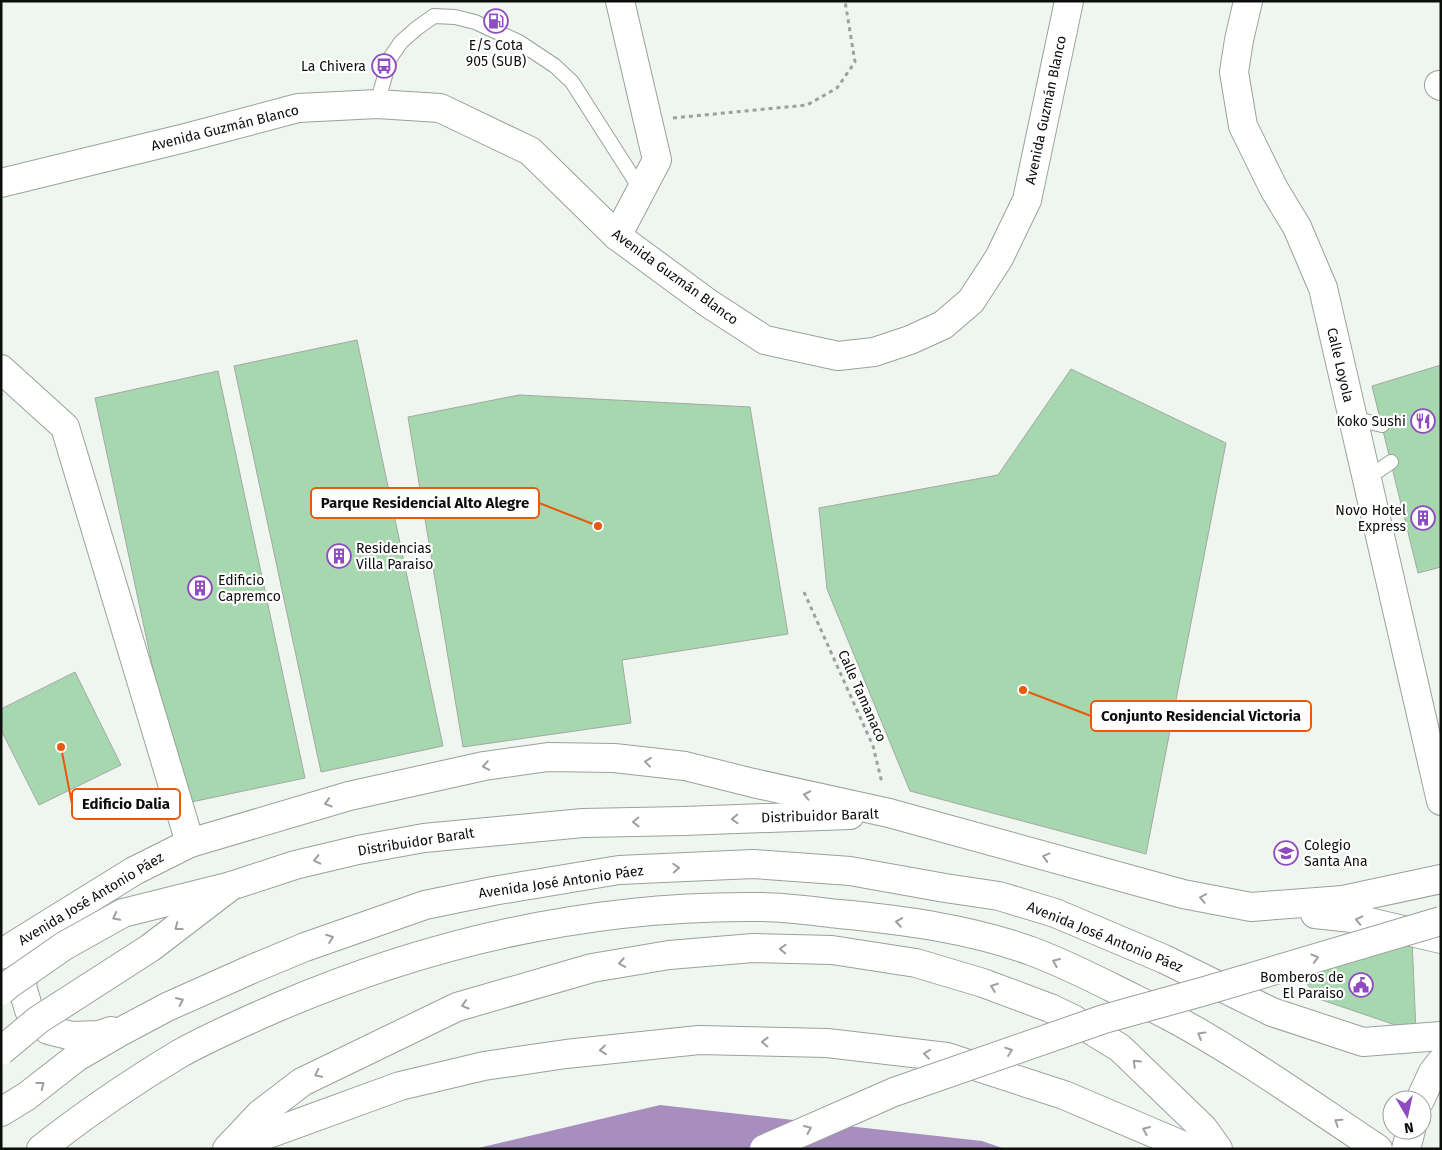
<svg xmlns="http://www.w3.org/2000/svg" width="1442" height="1150" viewBox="0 0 1442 1150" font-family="'Fira Sans',sans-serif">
  <rect width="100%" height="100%" fill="#eff6f0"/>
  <polygon fill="#a88ebf" points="660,1105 982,1141 1005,1149 474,1149"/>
  <g fill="#a6d7ae" stroke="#a3a9a3">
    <polygon points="357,340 443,746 321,772 234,366"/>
    <polygon points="1441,365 1441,567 1418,573 1372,386"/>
    <polygon points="1071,369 1226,443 1146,854 910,791 827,589 819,508 998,475"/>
    <polygon points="218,371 305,778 182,804 95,398"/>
    <polygon points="519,395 750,407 788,634 622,660 631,723 463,747 408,417"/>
    <polygon points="75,672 121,765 39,805 1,730 1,709"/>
    <polygon points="1412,939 1416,1032 1319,999 1297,971"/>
  </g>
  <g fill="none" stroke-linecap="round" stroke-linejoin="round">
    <g stroke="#9aa19b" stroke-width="16">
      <g id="service">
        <polyline points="377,104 390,58 401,42 417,28 434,16 455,17 475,22 519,42 555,66 572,82 641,190"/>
        <polyline points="1352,418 1382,425"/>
        <polyline points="1366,479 1391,462"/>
      </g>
    </g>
    <g stroke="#9aa19b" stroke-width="30">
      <g id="minor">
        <polyline points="1248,1 1239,40 1234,72 1243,126 1274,189 1297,227 1323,288 1441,801"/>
        <polyline points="1439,85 1441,86"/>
        <polyline points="617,236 657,160 620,1"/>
        <polyline points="1,369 65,427 190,843"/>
      </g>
    </g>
    <g stroke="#9aa19b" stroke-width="30">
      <polyline id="tertiary" points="1,183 185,138 298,108 377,104 440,108 530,151 617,236 708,303 765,340 838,356 874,352 910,340 943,325 971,301 999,258 1027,200 1069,1"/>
    </g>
    <g stroke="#9aa19b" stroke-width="30">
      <g id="secondary">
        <polyline points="231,886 295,865 358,850 424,838 583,823 684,821 850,815"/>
        <polyline points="1315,914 1352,918 1441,939"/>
        <polyline points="1,955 13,946 134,871 190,843 349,796 484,766 548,757 614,758 685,766 753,783 889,813 1183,894 1251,907 1343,900 1441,879"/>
        <polyline points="29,955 26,960 22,986 29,1010 48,1030 72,1036 99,1035 111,1031"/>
        <polyline points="1420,1100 1433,1072 1441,1062"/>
        <polyline points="1,1112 27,1096 77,1057 120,1032 167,1007 252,969 305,947 425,905 493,891 619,870 753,864 850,871 945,888 999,896 1055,913 1164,959 1272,1012 1363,1042 1441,1036"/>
        <polyline points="1406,1149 1411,1130"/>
      </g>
    </g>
    <g stroke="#9aa19b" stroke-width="30">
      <g id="motorway">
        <polyline points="233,1147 400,1086 484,1066 566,1054 699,1040 827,1043 947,1057 1064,1095 1191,1149"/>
        <path d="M41 1149C85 1114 131 1083 179 1054 211 1036 244 1022 278 1007 430 942 593 905 759 907 785 907 812 911 839 914 903 920 970 929 1031 951 1061 962 1089 976 1117 990 1135 999 1152 1007 1169 1016 1242 1055 1310 1104 1378 1149"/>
        <polyline points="227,1149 260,1114 302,1082 457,1007 592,968 669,955 753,948 832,950 916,963 983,983 1050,1008 1073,1019 1120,1048 1203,1128 1218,1149"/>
      </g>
    </g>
    <g stroke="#9ca19c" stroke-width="3" stroke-dasharray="4 4" stroke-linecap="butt">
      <polyline points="673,118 807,105 837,88 855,62 845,1"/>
      <polyline points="804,592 873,746 882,783"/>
    </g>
    <use href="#service" stroke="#fff" stroke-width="14"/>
    <use href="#minor" stroke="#fff" stroke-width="28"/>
    <use href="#tertiary" stroke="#fff" stroke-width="28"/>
    <use href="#secondary" stroke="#fff" stroke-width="28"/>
    <use href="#motorway" stroke="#fff" stroke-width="28"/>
    <g stroke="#9aa19b" stroke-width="30" stroke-linecap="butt">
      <polyline id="secondary-bridge" points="1,1051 38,1020 150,948 231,886"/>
    </g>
    <g stroke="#9aa19b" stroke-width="30" stroke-linecap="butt">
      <g id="motorway-bridge">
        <polyline points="1,991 8,985 64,946 123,913 231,886"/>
        <polyline points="764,1149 894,1092 1104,1019 1205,991 1441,921"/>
      </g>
    </g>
    <use href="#secondary-bridge" stroke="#fff" stroke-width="28"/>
    <use href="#motorway-bridge" stroke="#fff" stroke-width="28"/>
  </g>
  <defs><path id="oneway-chevron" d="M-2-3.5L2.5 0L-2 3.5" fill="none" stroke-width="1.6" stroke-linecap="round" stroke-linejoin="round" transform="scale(1.25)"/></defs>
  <g stroke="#9e9f9e">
    <use href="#oneway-chevron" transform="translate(648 762) rotate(-173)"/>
    <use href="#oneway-chevron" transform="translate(486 766) rotate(170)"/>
    <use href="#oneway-chevron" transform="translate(807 795) rotate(-168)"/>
    <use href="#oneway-chevron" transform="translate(328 803) rotate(164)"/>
    <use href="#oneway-chevron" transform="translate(735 819) rotate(178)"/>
    <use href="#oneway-chevron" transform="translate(636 822) rotate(179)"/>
    <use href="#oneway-chevron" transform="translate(1046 857) rotate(-165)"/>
    <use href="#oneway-chevron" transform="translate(317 860) rotate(167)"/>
    <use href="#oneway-chevron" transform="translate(676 868) rotate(-3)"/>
    <use href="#oneway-chevron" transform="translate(1203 898) rotate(-169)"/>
    <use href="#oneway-chevron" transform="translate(116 917) rotate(153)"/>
    <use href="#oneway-chevron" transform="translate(1359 920) rotate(-167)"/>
    <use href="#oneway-chevron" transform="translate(899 922) rotate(-171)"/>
    <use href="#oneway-chevron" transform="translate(178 927) rotate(143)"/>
    <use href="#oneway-chevron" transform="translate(330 938) rotate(-20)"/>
    <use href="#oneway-chevron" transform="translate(783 949) rotate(-178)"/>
    <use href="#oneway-chevron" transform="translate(1315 958) rotate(-16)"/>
    <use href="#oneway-chevron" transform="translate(1056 962) rotate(-157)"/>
    <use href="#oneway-chevron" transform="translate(622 963) rotate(171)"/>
    <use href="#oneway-chevron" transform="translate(994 987) rotate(-159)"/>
    <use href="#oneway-chevron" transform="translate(180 1001) rotate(-24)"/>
    <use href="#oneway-chevron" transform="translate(465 1005) rotate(163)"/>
    <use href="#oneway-chevron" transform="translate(1201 1035) rotate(-149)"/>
    <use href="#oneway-chevron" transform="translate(765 1042) rotate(-179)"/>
    <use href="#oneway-chevron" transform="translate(603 1050) rotate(174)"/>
    <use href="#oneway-chevron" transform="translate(1009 1051) rotate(-19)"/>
    <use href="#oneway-chevron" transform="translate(927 1054) rotate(-173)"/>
    <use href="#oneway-chevron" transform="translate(1136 1063) rotate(-136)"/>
    <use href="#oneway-chevron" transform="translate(318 1074) rotate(154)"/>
    <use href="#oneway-chevron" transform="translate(41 1085) rotate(-38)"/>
    <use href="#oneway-chevron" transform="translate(1338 1122) rotate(-147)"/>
    <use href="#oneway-chevron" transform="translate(808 1129) rotate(-24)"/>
    <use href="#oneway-chevron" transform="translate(1146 1130) rotate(-157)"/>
  </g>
  <defs>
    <g id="fuel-ring" transform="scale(1.25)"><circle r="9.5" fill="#fff" stroke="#8f4bbf" stroke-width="1.5"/><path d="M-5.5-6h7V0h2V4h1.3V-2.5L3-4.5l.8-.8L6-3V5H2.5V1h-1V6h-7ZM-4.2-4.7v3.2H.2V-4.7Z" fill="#8f4bbf"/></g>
    <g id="bus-ring" transform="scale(1.25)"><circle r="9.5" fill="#fff" stroke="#8f4bbf" stroke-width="1.5"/><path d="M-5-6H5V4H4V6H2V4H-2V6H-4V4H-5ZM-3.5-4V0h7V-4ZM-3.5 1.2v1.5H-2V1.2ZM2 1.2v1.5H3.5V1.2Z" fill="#8f4bbf"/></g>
    <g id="restaurant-ring" transform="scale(1.25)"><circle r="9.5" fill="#fff" stroke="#8f4bbf" stroke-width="1.5"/><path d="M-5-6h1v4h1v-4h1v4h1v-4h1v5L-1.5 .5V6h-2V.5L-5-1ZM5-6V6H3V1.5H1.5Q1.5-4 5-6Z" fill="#8f4bbf"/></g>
    <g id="building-ring" transform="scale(1.25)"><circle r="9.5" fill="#fff" stroke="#8f4bbf" stroke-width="1.5"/><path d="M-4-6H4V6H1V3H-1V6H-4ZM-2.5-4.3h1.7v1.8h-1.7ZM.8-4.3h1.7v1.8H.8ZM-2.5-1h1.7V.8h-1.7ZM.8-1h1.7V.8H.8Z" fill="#8f4bbf"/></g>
    <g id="school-ring" transform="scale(1.25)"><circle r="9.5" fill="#fff" stroke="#8f4bbf" stroke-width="1.5"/><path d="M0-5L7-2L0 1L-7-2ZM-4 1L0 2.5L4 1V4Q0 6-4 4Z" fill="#8f4bbf"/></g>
    <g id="civic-ring" transform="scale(1.25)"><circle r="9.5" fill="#fff" stroke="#8f4bbf" stroke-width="1.5"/><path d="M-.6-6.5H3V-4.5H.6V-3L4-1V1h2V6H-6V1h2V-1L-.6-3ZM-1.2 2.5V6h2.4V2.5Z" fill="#8f4bbf"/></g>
  </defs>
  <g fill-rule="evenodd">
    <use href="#fuel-ring" x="496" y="21"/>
    <use href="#bus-ring" x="384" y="66"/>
    <use href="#restaurant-ring" x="1423" y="421"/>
    <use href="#building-ring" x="1423" y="518"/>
    <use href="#building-ring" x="339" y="556"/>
    <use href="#building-ring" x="200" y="588"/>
    <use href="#school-ring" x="1286" y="853"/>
    <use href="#civic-ring" x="1361" y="985"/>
  </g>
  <g text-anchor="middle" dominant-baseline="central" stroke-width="4.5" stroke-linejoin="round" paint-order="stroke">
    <g font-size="14" fill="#0c0e0c" stroke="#fff" text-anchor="end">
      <text x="496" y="45" text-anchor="middle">E/S Cota<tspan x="496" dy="16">905 (SUB)</tspan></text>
      <text x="366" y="66">La Chivera</text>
      <text x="1406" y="421">Koko Sushi</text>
      <text x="1406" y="510">Novo Hotel<tspan x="1406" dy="16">Express</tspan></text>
      <text x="356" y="548" text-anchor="start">Residencias<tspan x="356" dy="16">Villa Paraiso</tspan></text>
      <text x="218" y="580" text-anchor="start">Edificio<tspan x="218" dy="16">Capremco</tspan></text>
      <text x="1304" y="845" text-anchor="start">Colegio<tspan x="1304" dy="16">Santa Ana</tspan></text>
      <text x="1344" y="977">Bomberos de<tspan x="1344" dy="16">El Paraiso</tspan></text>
    </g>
    <g font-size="14" fill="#0c0e0c" stroke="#fff">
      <text transform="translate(1046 110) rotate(-78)">Avenida Guzmán Blanco</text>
      <text transform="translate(225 128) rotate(-14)">Avenida Guzmán Blanco</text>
      <text transform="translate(675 277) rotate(36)">Avenida Guzmán Blanco</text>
      <text transform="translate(1340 365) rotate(77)">Calle Loyola</text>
      <text transform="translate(862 696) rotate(66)">Calle Tamanaco</text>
      <text transform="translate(820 816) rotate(-2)">Distribuidor Baralt</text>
      <text transform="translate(416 842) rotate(-9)">Distribuidor Baralt</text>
      <text transform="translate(561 882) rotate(-8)">Avenida José Antonio Páez</text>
      <text transform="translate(91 899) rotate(-31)">Avenida José Antonio Páez</text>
      <text transform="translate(1105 937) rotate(22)">Avenida José Antonio Páez</text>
    </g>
  </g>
  <path fill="none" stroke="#e8590c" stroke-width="2" d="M598 526L539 503M1023 690L1091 716M61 747L72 804"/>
  <g fill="#e8590c" stroke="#fff" stroke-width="2">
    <circle cx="598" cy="526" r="5"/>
    <circle cx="1023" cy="690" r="5"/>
    <circle cx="61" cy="747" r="5"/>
  </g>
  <g fill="#fff" stroke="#e8590c" stroke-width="2">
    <rect x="311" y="488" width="228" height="30" rx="5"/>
    <rect x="1091" y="701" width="220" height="30" rx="5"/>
    <rect x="72" y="789" width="108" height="30" rx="5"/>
  </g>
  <g font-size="15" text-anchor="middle" font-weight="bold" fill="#0c0e0c">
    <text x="425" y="508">Parque Residencial Alto Alegre</text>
    <text x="1201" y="721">Conjunto Residencial Victoria</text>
    <text x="126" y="809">Edificio Dalia</text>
  </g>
  <rect width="1442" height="1150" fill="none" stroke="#0c0e0c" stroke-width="5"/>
  <g transform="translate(1407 1115) rotate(171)"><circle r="24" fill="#ffffff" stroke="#9e9f9e"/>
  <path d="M0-4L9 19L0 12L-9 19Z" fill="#8f4bbf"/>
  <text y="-8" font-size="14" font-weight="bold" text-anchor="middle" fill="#0c0e0c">N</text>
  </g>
</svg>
